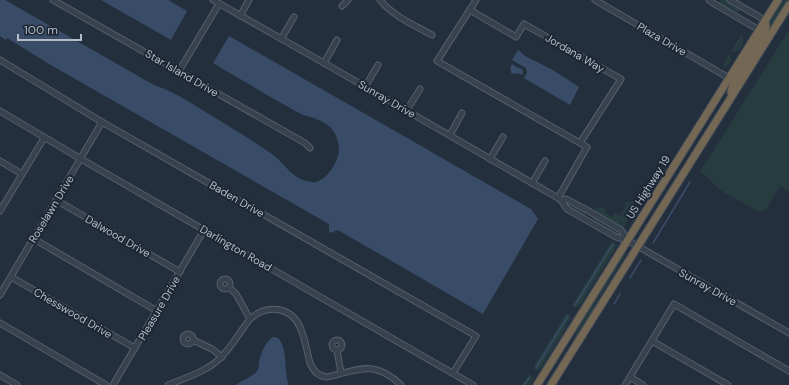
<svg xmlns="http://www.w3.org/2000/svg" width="789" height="385" viewBox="0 0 789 385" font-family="'DM Sans',sans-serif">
  <rect width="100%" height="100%" fill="#242f3e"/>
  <g fill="#263c3f">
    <polygon points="721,0 725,0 740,9 738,13 719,2"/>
    <polygon points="783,0 788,0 768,31 768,23"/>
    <polygon points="789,30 789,191 780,186 766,210 757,211 720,190 704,174 700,172"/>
    <path d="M741 35C746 41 742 48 736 52L731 51Z"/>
    <path d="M729 54C734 60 730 66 723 68V64Z"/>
    <polygon points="566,201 585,212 585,214 582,215 566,206 564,202"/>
    <polygon points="624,202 633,202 637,204 632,206 626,216 627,221 624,227 620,227 596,212 595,210 597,208 602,207 606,210 605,213 612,217 615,213 620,216 626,205 623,203"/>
    <polygon points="595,217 618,232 618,234 617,235 593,221 593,219"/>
    <polygon points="613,241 617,244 616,247 580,305 577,307 573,307 572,305 611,242"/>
    <polygon points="625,253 626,253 626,254 595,305 591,316 572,345 578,327"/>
    <polygon points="566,314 568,314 570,315 570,319 557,343 540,369 538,370 534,370 535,368 534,365"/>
    <polygon points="530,373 533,379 530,385 522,385"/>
  </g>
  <g fill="#394c67">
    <path d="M0 0H5L154 85C172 91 188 101 204 111 227 125 250 139 272 154 286 164 291 179 311 182 325 184 338 163 339 150 339 143 336 133 331 128 323 119 311 118 301 114 292 109 283 104 274 99 254 87 233 75 213 63L229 36 531 209 538 219 483 314 338 230 330 233 329 231V224L49 64 7 38 6 40 0 36Z"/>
    <polygon points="101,0 168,0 187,11 171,40"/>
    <polygon points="518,50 525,56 551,69 579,87 570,105 524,78 527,73 526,68 512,60"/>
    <polygon points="512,64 518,68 519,68 522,69 523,72 522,75 518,73 515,74 511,73 511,70 510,68"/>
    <path d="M273 337 278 338C289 350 283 371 289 385H236C241 381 254 376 257 371 259 368 259 365 259 362 261 353 265 342 273 337Z"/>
  </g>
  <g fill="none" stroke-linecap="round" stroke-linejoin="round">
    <g stroke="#394c67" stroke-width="1.5">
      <polyline points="653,243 690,182"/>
      <polyline points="630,278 641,260"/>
      <polyline points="614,304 620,294"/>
      <polyline points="575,305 613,244"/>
      <polyline points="536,368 568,316"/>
      <polyline points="524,385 529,378"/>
    </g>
    <g stroke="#565f6c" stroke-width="7">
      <g id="minor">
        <polyline points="53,0 305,143 310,148"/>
        <polyline points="213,0 324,63 558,198 561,200 567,209 616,237 627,240 789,333"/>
        <path d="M380 0C393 16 414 25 432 35"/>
        <polyline points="476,0 437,61 587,147 558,198"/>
        <polyline points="595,0 729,78"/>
        <polyline points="709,0 713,3 759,30"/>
        <polyline points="730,0 765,20"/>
        <polyline points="342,6 348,0"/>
        <polyline points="470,10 516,37 524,24 621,79 580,143"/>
        <polyline points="240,16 249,0"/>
        <polyline points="281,39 294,17"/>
        <polyline points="0,60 102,122 476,336 453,373"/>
        <polyline points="324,63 337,40"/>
        <polyline points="179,71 219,4"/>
        <polyline points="365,87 378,65"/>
        <polyline points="407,110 420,89"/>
        <polyline points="0,111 81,159 473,385"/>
        <polyline points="450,135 462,113"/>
        <polyline points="490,159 503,137"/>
        <polyline points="0,161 22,174"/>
        <polyline points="532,183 545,161"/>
        <polyline points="56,200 180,272"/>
        <polyline points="561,200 566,199 587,210 621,230 627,240"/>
        <polyline points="0,211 44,138"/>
        <polyline points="34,239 157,311"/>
        <polyline points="11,277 135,348"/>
        <circle cx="225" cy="284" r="5"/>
        <polyline points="229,287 236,294 250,319"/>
        <polyline points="0,295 102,122"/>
        <polyline points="0,323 106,385"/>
        <circle cx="188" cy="339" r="5"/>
        <circle cx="337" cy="345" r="5"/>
        <polyline points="193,340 212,349 222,357"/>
        <polyline points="652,341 728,385"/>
        <polyline points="337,350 341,373"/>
        <polyline points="0,375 17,385"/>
        <polyline points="630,377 643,385"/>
        <polyline points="113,385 204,230"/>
        <path d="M168 385C187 377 210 371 224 354 234 343 241 330 250 319 267 304 290 306 300 327 305 338 307 352 310 363 314 372 318 376 327 377 358 370 374 359 401 385"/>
        <polyline points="625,385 674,304 789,371"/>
      </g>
    </g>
    <g stroke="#434c59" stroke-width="9">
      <g id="highway">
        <polyline points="731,92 734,82 765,33 766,26 765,20"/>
        <polyline points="537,385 778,0"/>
        <polyline points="551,385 789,5"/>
      </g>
    </g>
    <use href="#minor" stroke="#38414e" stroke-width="5"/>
    <use href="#highway" stroke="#746855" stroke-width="7"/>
  </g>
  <g text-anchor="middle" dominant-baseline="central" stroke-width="4" stroke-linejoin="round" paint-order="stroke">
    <g font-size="11" fill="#b4bcc9" stroke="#1d2633">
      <text transform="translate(662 39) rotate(30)">Plaza Drive</text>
      <text transform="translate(575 53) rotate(30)">Jordana Way</text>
      <text transform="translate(182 73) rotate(30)">Star Island Drive</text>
      <text transform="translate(387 99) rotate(30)">Sunray Drive</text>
      <text transform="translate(648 187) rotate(-58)">US Highway 19</text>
      <text transform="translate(237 199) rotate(30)">Baden Drive</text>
      <text transform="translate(51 209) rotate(-59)">Roselawn Drive</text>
      <text transform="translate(118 236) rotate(30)">Dalwood Drive</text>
      <text transform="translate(236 248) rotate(30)">Darlington Road</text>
      <text transform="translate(708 287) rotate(29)">Sunray Drive</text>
      <text transform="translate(159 308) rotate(-60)">Pleasure Drive</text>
      <text transform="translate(73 313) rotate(30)">Chesswood Drive</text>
    </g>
  </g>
  <path d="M18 34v6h63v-6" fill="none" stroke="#b4bcc9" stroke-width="2"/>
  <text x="24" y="34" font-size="12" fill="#b4bcc9" stroke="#1d2633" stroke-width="3" paint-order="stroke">100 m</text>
</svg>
